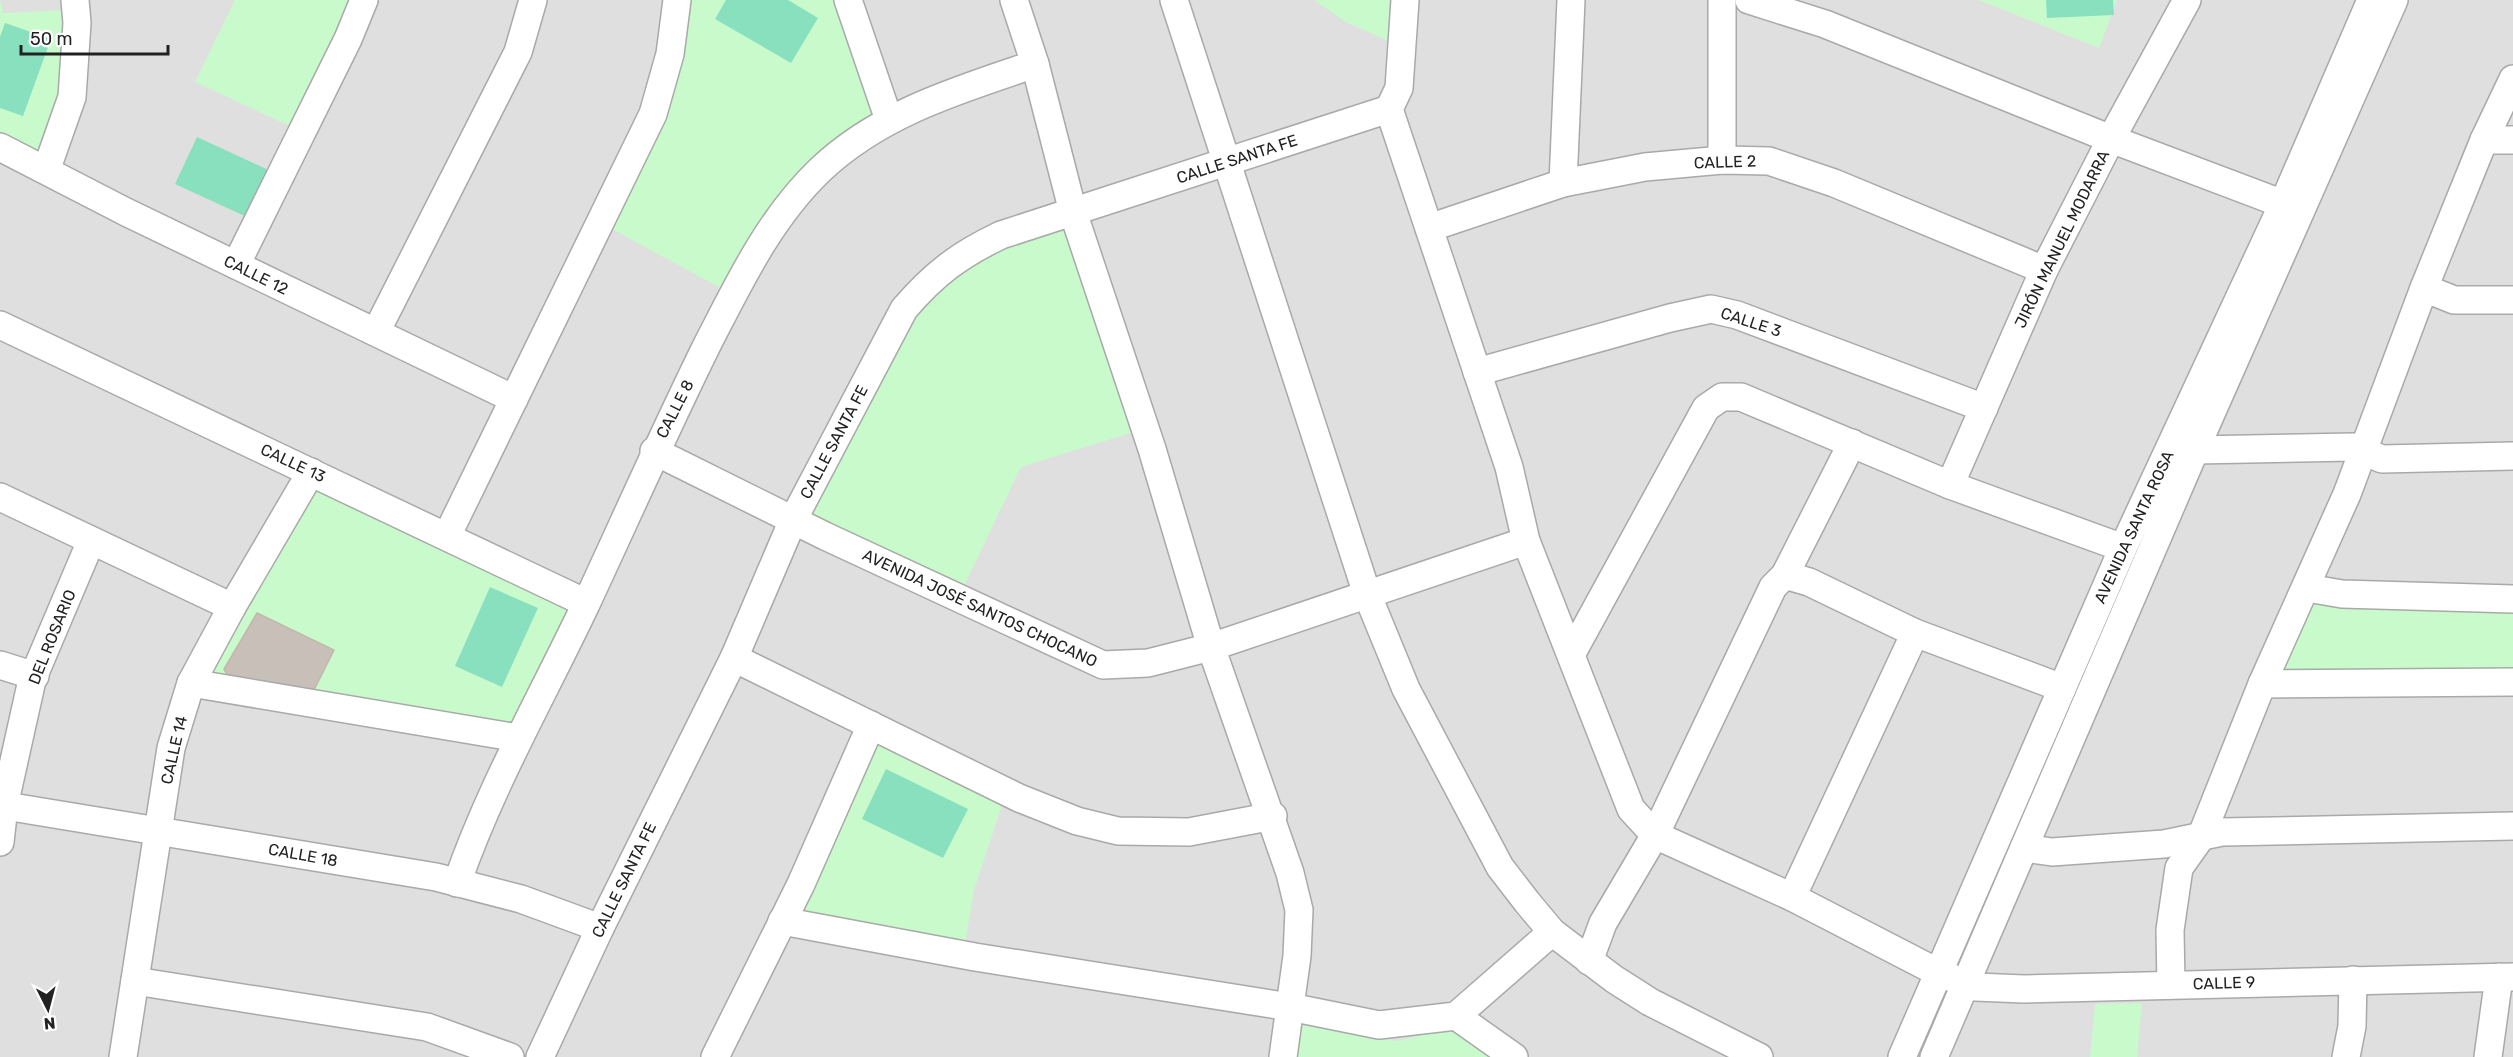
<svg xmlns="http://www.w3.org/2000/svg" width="2513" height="1057" viewBox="0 0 2513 1057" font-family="Rubik,sans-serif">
  <rect width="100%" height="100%" fill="#f2efe9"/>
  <rect fill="#e0dfdf" x="0" y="0" width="2513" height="1057"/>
  <g fill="#c8facc">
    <polygon points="0,0 3,13 69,10 67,78 43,159 0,139"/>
    <polygon points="235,0 354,0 294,128 195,82"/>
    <polygon points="689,0 833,0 875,119 728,292 610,228"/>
    <polygon points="1314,0 1396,0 1393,43 1346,22"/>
    <polygon points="1979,0 2117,0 2099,48"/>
    <polygon points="1069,223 1137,431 1021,467 963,588 810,518 907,321 959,269 1004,245"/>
    <polygon points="318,485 574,609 515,731 207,680"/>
    <polygon points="2311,597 2513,606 2513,675 2273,678"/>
    <polygon points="874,740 1002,805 974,890 965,944 793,914"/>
    <polygon points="2142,1003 2137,1057 2090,1057 2095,1004"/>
    <polygon points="1300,1025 1398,1041 1455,1026 1501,1057 1295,1057"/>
  </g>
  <g fill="#88e0be">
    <polygon points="726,0 788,0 818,18 791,63 715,19"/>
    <polygon points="2046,0 2113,0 2114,15 2047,18"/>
    <polygon points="5,23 51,39 23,116 0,108 0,37"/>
    <polygon points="197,137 273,172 251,219 175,184"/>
    <polygon points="490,587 538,608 502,687 455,666"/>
    <polygon points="886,769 968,809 943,858 862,819"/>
  </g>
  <polygon fill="#c7bfb8" stroke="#c4b6ab" stroke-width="1.5" points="257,613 334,650 313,692 229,678 224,669"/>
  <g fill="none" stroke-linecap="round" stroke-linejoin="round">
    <g stroke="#a9a9a9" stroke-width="30">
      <g id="minor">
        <polyline points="848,0 889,120"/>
        <polyline points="1014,0 1035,64 1073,212 1152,449 1211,647 1290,873 1299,910 1297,956 1283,1057"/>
        <polyline points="1174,0 1367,594 1406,689 1500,867 1527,902 1552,932 1614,979 1650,1002 1759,1057"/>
        <polyline points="1405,0 1399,88 1389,109 1509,467 1526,541 1631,809 1655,835 1792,897 1937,972 1975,987 2024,989 2513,977"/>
        <polyline points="1749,0 1825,24 2111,139 2283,204"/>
        <polyline points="2484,140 2513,140"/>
        <polyline points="0,147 126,212 514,399"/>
        <polyline points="1722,160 1722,0"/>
        <polyline points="47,168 72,97 77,23 75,0"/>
        <polyline points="1563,183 1571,0"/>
        <polyline points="1429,228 1563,183 1645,167 1722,160 1769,161 1834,183 2044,270"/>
        <polyline points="236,265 348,39 364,0"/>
        <polyline points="2424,288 2454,300 2513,300"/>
        <polyline points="0,325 586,603"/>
        <polyline points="376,332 518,52 533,0"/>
        <polyline points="1477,372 1670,318 1711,309 1737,315 1984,408"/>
        <polyline points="2181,442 2195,450 2353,447 2382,459 2513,456"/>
        <polyline points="654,451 825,536 1103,665 1148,663 1211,647 1526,541"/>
        <polyline points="1950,485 2044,270 2111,139 2187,0"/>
        <polyline points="0,497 232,607"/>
        <polyline points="447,536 653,114 670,54 677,0"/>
        <polyline points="1785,575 1809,582 1915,633 2062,688"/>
        <polyline points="2307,588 2342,594 2513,599"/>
        <polyline points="1572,653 1706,408 1722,397 1741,397 1950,485 2123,548"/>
        <polyline points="734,658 1019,798 1077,821 1118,831 1189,832 1273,816"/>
        <polyline points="0,665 35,676"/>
        <polyline points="191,683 518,738"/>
        <polyline points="2262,684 2513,682"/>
        <polyline points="0,805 436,877 521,899 600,928"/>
        <polyline points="0,842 4,806 32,680 91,541"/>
        <polyline points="2024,848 2052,852 2164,844 2222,832 2513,826"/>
        <path d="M457 883C491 785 543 695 587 602 627 516 665 430 707 345 739 283 769 219 820 170 880 113 958 90 1035 64"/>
        <polyline points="1792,897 1915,633"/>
        <polyline points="782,921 975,957 1290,1007 1379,1025 1456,1016 1552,932"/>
        <polyline points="1589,961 1603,923 1655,835 1773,587 1785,575 1852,443"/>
        <polyline points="135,981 427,1027 510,1057"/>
        <polyline points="2171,985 2170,930 2179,868 2201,837 2262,684 2347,494 2424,288 2484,140 2513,79"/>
        <polyline points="1456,1016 1514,1057"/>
        <polyline points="123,1057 171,748 191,683 232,607 311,472"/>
        <path d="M540 1057 600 928 734 658 793 520 904 309C934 274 959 255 1001 235L1389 109"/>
        <polyline points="715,1057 801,884 871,725"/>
        <polyline points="1902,1057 2123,548 2283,204 2371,0"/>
        <polyline points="1934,1057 2195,450 2394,0"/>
        <polyline points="2346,1057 2352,1026 2353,980"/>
        <polyline points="2488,1057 2499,977"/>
      </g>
    </g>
    <use href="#minor" stroke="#fff" stroke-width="27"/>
  </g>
  <g text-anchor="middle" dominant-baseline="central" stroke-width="6" stroke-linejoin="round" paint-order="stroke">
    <g font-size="16" fill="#222" stroke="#fff">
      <text transform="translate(1237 159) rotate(-18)">CALLE SANTA FE</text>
      <text transform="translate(1725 162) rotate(-2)">CALLE 2</text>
      <text transform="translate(2062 239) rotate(-64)">JIRÓN MANUEL MODARRA</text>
      <text transform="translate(256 275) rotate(26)">CALLE 12</text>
      <text transform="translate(1751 322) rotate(18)">CALLE 3</text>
      <text transform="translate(675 409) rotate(-63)">CALLE 8</text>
      <text transform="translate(834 442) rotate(-62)">CALLE SANTA FE</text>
      <text transform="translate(293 463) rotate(25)">CALLE 13</text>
      <text transform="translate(2134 527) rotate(-65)">AVENIDA SANTA ROSA</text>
      <text transform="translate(980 608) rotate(25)">AVENIDA JOSÉ SANTOS CHOCANO</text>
      <text transform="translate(52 637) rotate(-68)">DEL ROSARIO</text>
      <text transform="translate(174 750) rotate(-77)">CALLE 14</text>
      <text transform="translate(303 855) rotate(10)">CALLE 18</text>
      <text transform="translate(624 880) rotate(-64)">CALLE SANTA FE</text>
      <text transform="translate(2224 983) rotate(-2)">CALLE 9</text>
    </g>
  </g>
  <g transform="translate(48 1009) rotate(174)" stroke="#ffffff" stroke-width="4.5" paint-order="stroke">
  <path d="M0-4.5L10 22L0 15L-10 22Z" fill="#222222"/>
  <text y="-9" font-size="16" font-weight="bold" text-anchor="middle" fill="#222222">N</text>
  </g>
  <path d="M21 45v9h147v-9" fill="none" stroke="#222222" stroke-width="3"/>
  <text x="30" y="45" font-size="18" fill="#222222" stroke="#ffffff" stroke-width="4.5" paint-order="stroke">50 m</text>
</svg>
